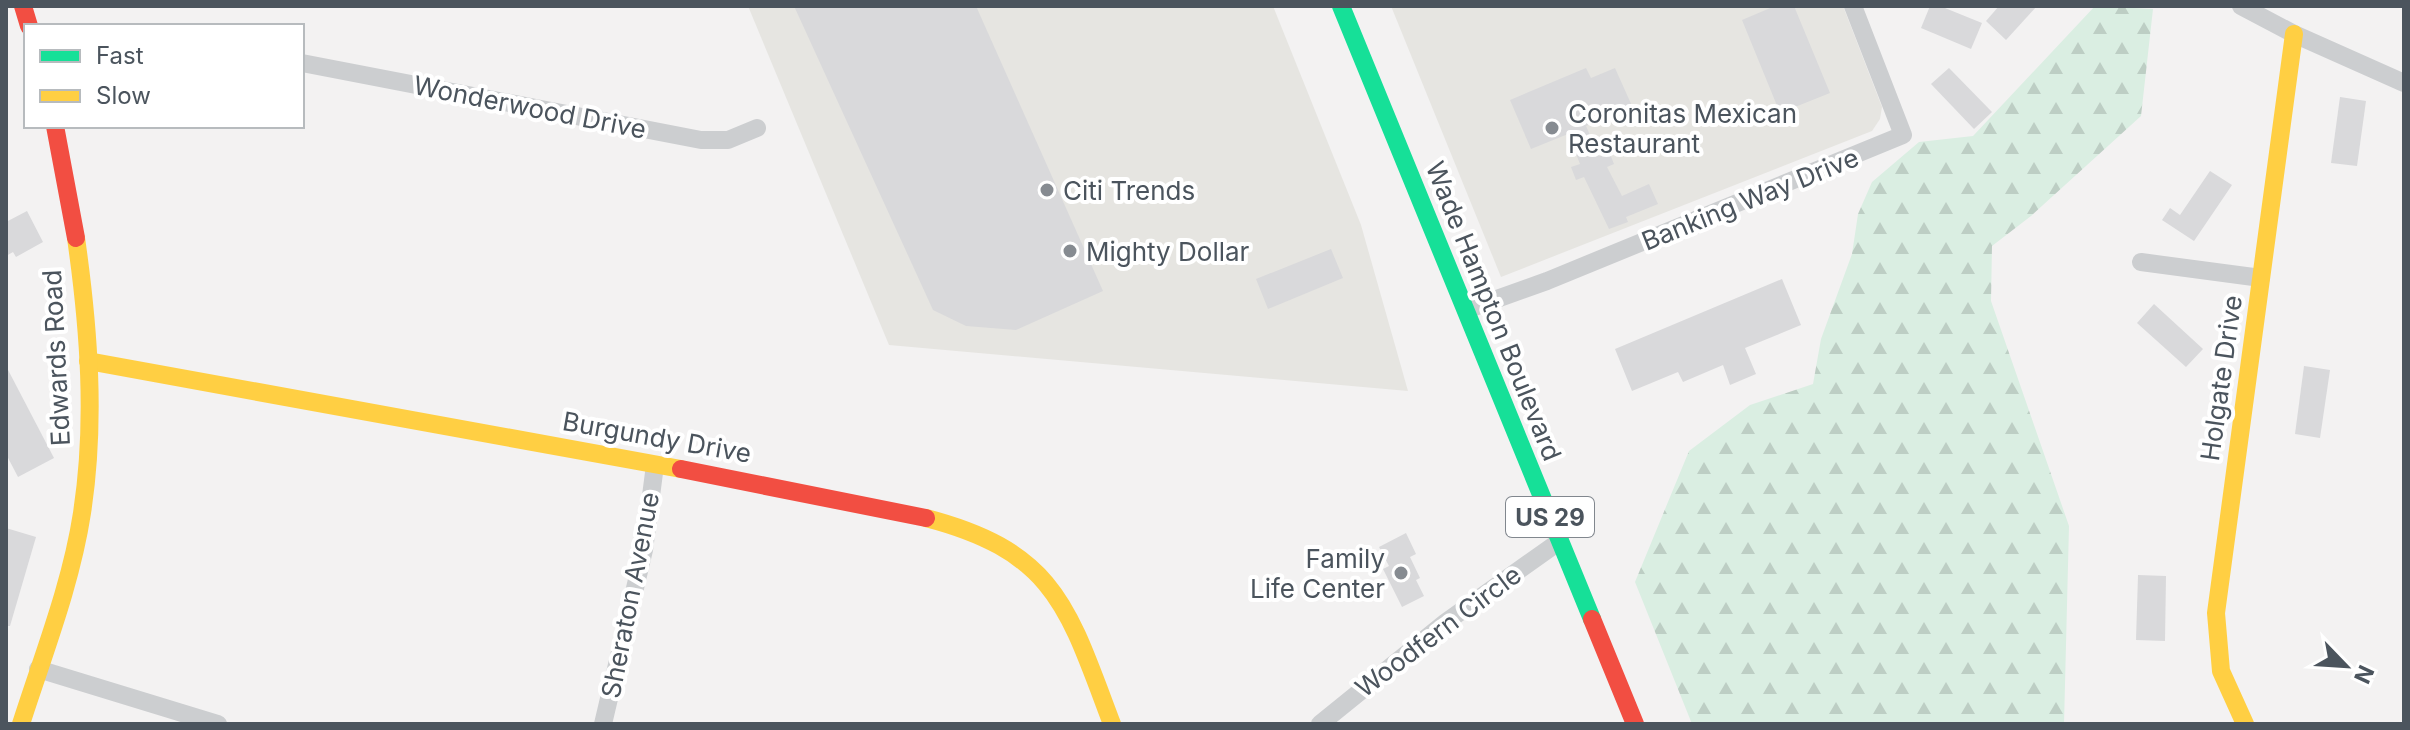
<svg xmlns="http://www.w3.org/2000/svg" width="2410" height="730" viewBox="0 0 2410 730" font-family="Inter,sans-serif">
  <defs>
    <pattern id="forest-firs" width="22" height="20" patternUnits="userSpaceOnUse" patternTransform="scale(2)"><rect width="22" height="20" fill="#daeee2"/><path d="M5 1l3.5 6h-7zM16 11l3.5 6h-7z" fill="#bdcec4"/></pattern>
  </defs>
  <rect width="100%" height="100%" fill="#f3f2f2"/>
  <g fill="#e6e5e1">
    <polygon points="748,6 1273,6 1361,225 1408,391 889,345"/>
    <polygon points="1391,6 1843,6 1882,107 1880,119 1872,131 1501,277"/>
  </g>
  <polygon fill="url(#forest-firs)" points="2095,6 2153,9 2141,116 2031,216 1992,246 1991,301 2069,526 2064,724 1692,724 1635,582 1689,451 1750,405 1813,384 1821,339 1852,254 1858,214 1872,182 1919,142 1973,136"/>
  <g fill="#d9d9db">
    <polygon points="794,6 976,6 1103,291 1016,330 966,326 933,310"/>
    <polygon points="1775,6 1794,6 1830,93 1780,113 1742,20"/>
    <polygon points="1930,6 1940,6 1982,23 1971,49 1921,28"/>
    <polygon points="1999,6 2037,6 2006,40 1986,21"/>
    <polygon points="1586,68 1591,78 1615,68 1632,106 1586,126 1599,156 1610,154 1614,164 1607,167 1622,196 1649,184 1658,204 1626,217 1628,222 1609,229 1584,177 1576,180 1571,167 1580,164 1568,134 1531,149 1510,100"/>
    <polygon points="1949,68 1992,112 1974,129 1931,84"/>
    <polygon points="2340,97 2366,101 2357,166 2331,163"/>
    <polygon points="2210,171 2232,185 2194,241 2162,220 2170,208 2180,215"/>
    <polygon points="27,211 43,242 16,257 13,252 6,256 6,222"/>
    <polygon points="1331,249 1343,278 1268,309 1256,279"/>
    <polygon points="1782,279 1801,325 1745,348 1756,374 1730,385 1723,365 1683,382 1678,372 1632,391 1615,349"/>
    <polygon points="2154,304 2203,349 2186,367 2137,323"/>
    <polygon points="6,366 54,458 18,477 6,454"/>
    <polygon points="2304,366 2330,370 2320,438 2295,434"/>
    <polygon points="6,528 36,537 10,626 6,626"/>
    <polygon points="1406,533 1416,554 1410,557 1420,578 1416,580 1424,596 1402,607 1383,569 1389,566 1379,547"/>
    <polygon points="2138,575 2166,576 2165,641 2136,640"/>
  </g>
  <g fill="none" stroke-linecap="round" stroke-linejoin="round">
    <g stroke="#ccced0" stroke-width="18">
      <polyline points="2241,6 2294,34 2404,83"/>
      <polyline points="302,63 701,140 728,140 757,128"/>
      <polyline points="2141,262 2261,278"/>
      <polyline points="1466,310 1547,281 1903,135 1853,6"/>
      <polyline points="38,669 218,724"/>
      <polyline points="603,724 644,550 655,465"/>
      <polyline points="1320,724 1446,622 1560,541"/>
    </g>
    <polyline stroke="#16e098" stroke-width="18" points="1341,6 1592,619"/>
    <g stroke="#ffcf43" stroke-width="18">
      <polyline points="88,361 681,469"/>
      <path d="M926 518C1056 552 1068 608 1112 724"/>
      <path d="M21 724C43 655 71 585 82 513 96 422 89 329 76 238"/>
      <polyline points="2245,724 2221,671 2216,613 2294,34"/>
    </g>
    <g stroke="#f24e42" stroke-width="18">
      <polyline points="23,6 29,26"/>
      <polyline points="55,126 76,238"/>
      <polyline points="681,469 926,518"/>
      <polyline points="1592,619 1635,724"/>
    </g>
  </g>
  <g fill="#868b91" stroke="#fff" stroke-width="3">
    <circle cx="1552" cy="128" r="8"/>
    <circle cx="1047" cy="190" r="8"/>
    <circle cx="1070" cy="251" r="8"/>
    <circle cx="1401" cy="573" r="8"/>
  </g>
  <g text-anchor="middle" dominant-baseline="central" stroke-width="8" stroke-linejoin="round" paint-order="stroke">
    <rect fill="#fff" stroke="#81878e" stroke-width="2" x="1506" y="497" width="88" height="40" rx="6"/>
    <g font-size="24" font-weight="bold" fill="#4b545d">
      <text x="1550" y="517">US 29</text>
    </g>
    <g font-size="26" fill="#4b545d" stroke="#fff">
      <text transform="translate(530 107) rotate(11)">Wonderwood Drive</text>
      <text transform="translate(1750 199) rotate(-22)">Banking Way Drive</text>
      <text transform="translate(1494 311) rotate(68)">Wade Hampton Boulevard</text>
      <text transform="translate(56 358) rotate(-93)">Edwards Road</text>
      <text transform="translate(2221 378) rotate(-82)">Holgate Drive</text>
      <text transform="translate(657 437) rotate(10)">Burgundy Drive</text>
      <text transform="translate(630 595) rotate(-79)">Sheraton Avenue</text>
      <text transform="translate(1438 631) rotate(-37)">Woodfern Circle</text>
    </g>
    <g font-size="26" fill="#4b545d" stroke="#fff" text-anchor="start">
      <text x="1568" y="113">Coronitas Mexican<tspan x="1568" dy="30">Restaurant</tspan></text>
      <text x="1063" y="190">Citi Trends</text>
      <text x="1086" y="251">Mighty Dollar</text>
      <text x="1385" y="558" text-anchor="end">Family<tspan x="1385" dy="30">Life Center</tspan></text>
    </g>
  </g>
  <rect width="2410" height="730" fill="none" stroke="#4b545d" stroke-width="16"/>
  <rect x="24" y="24" width="280" height="104" fill="#ffffff" stroke="#b7bbbe" stroke-width="2"/>
  <rect x="40" y="50" width="40" height="12" fill="#16e098" stroke="#b7bbbe" stroke-width="2"/>
  <text x="96" y="64" font-size="24" fill="#4b545d">Fast</text>
  <rect x="40" y="90" width="40" height="12" fill="#ffcf43" stroke="#b7bbbe" stroke-width="2"/>
  <text x="96" y="104" font-size="24" fill="#4b545d">Slow</text>
  <g transform="translate(2346 666) rotate(115)" stroke="#ffffff" stroke-width="6" paint-order="stroke">
  <path d="M0-6L14 30L0 20L-14 30Z" fill="#4b545d"/>
  <text y="-12" font-size="22" font-weight="bold" text-anchor="middle" fill="#4b545d">N</text>
  </g>
</svg>
